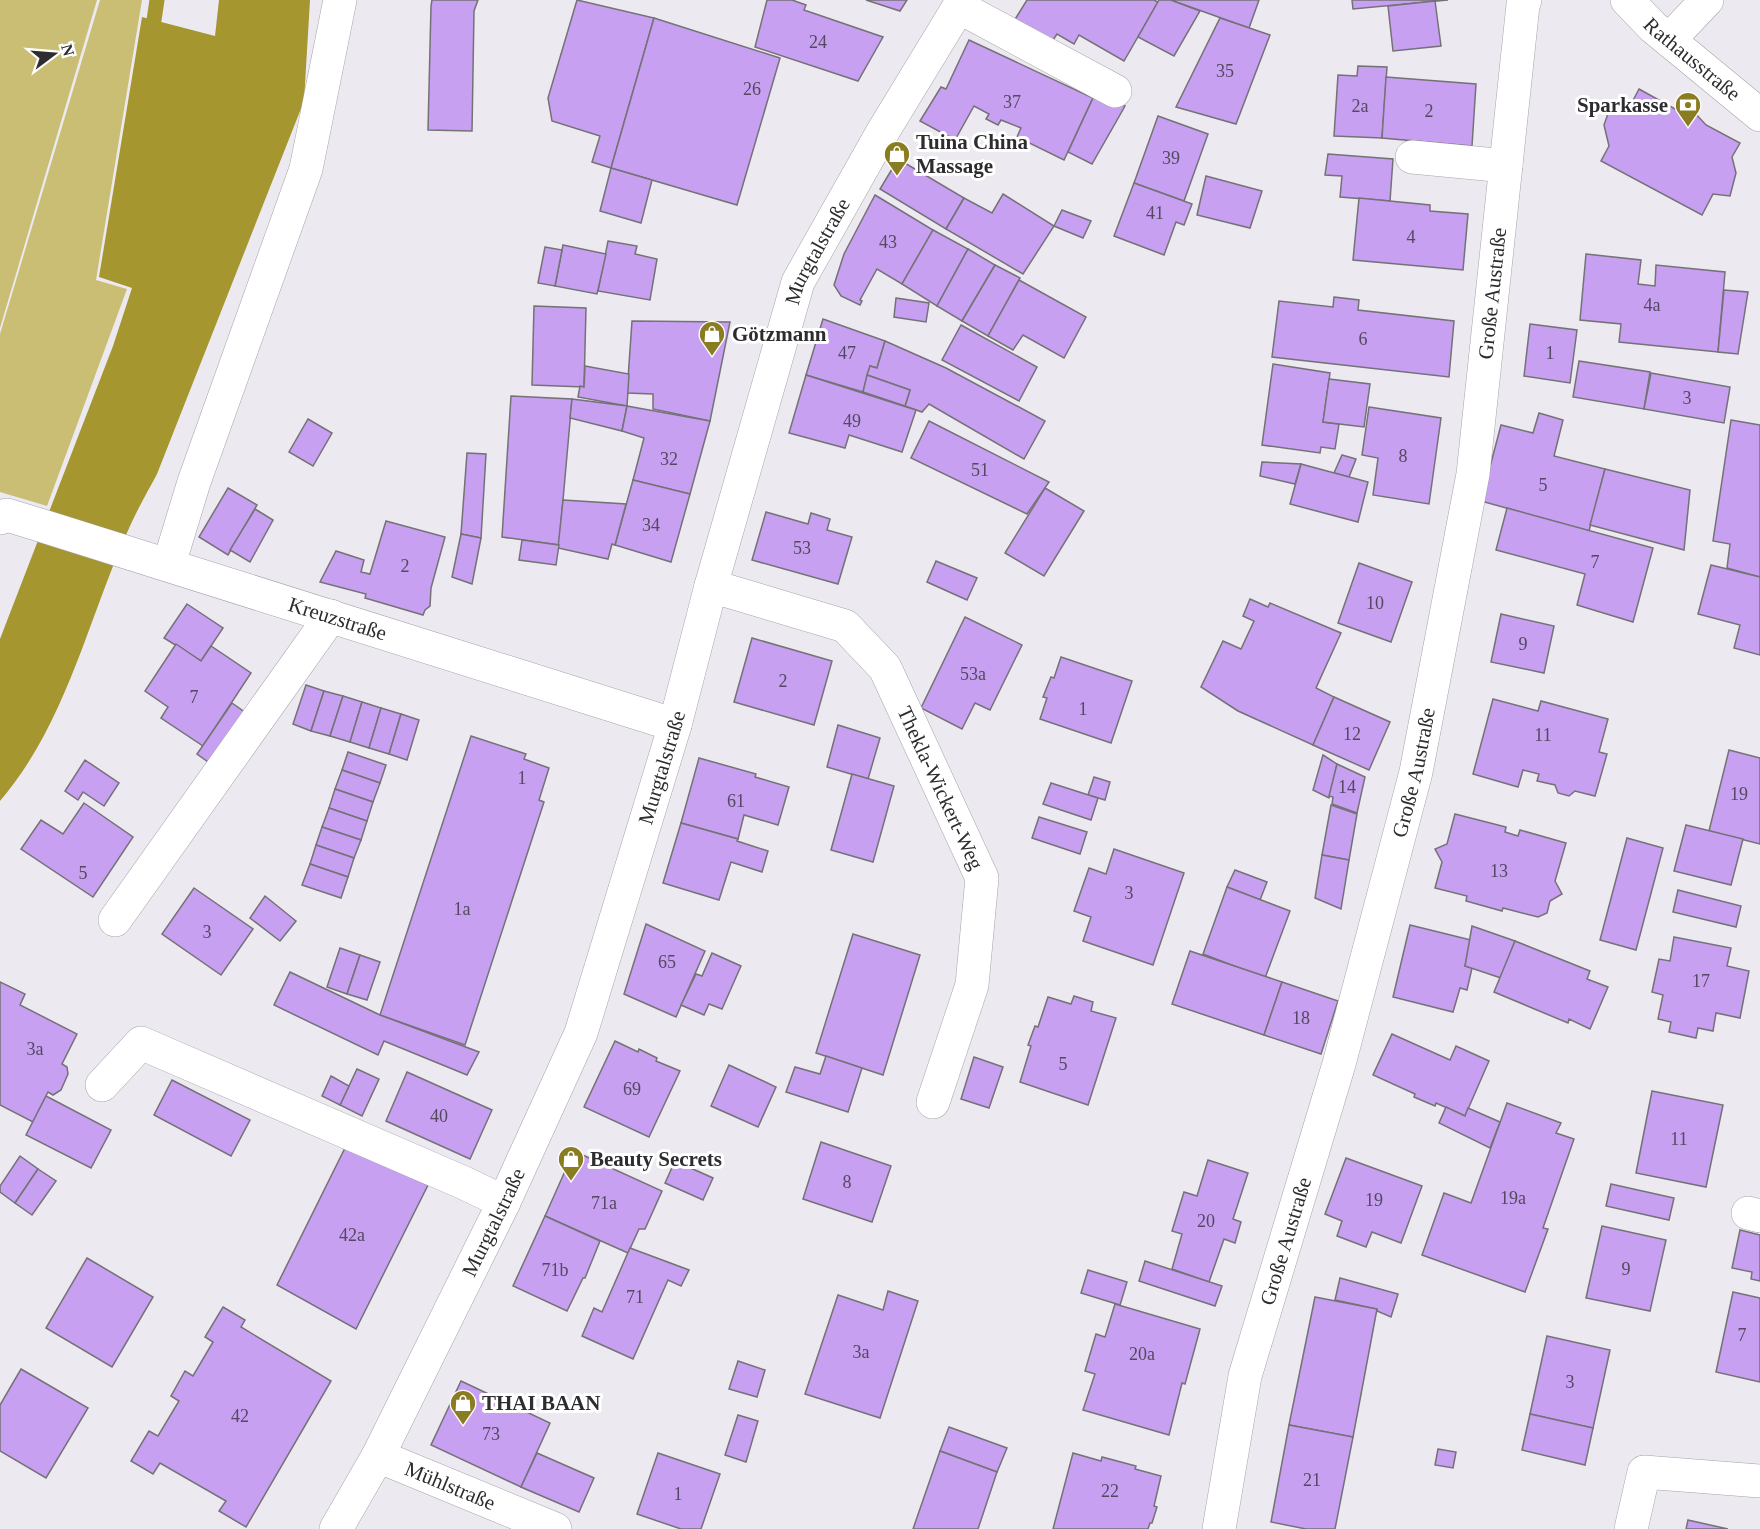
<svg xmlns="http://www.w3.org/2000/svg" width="1760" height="1529" viewBox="0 0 1760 1529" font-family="Georgia,serif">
  <rect width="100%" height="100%" fill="#ece9f0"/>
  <g fill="#cabe75">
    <polygon points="0,0 97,0 0,328"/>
    <polygon points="100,0 142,0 96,280 127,289 47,506 0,492 0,334"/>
  </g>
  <path fill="#a5962f" d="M219 0H310L304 101 157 474C148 491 138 508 130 526 87 620 68 721 0 801V639L113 346 132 288 99 277 142 17 215 36Z"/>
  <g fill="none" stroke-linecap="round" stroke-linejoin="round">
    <polyline stroke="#a5962f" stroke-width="15" points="154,20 157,0"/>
  </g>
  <g fill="#c7a0f1" stroke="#747177" stroke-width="1.5">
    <polygon points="432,0 478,0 474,11 472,131 428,130 431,6"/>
    <polygon points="577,0 654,18 611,168 592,162 600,136 552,121 548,98"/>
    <polygon points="767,0 792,0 806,5 804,10 883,37 858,81 755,47"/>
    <polygon points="866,0 907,0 900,11"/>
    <polygon points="1027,0 1154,0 1158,2 1124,61 1079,35 1074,44 1057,34 1051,43 1014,21"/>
    <polygon points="1159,0 1171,0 1200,11 1174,56 1138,37"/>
    <polygon points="1171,0 1259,0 1249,28"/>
    <polygon points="1352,0 1448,0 1353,9"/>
    <polygon points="1435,1 1441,46 1393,51 1388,6"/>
    <polygon points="654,18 780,58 737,205 611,168"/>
    <polygon points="1220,18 1270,35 1236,124 1176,107"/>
    <polygon points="969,40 1093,98 1064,160 1017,137 1021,128 1001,120 998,125 986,119 989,114 974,106 955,140 920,121 941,87 946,89"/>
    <polygon points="1358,66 1387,67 1382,138 1334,136 1338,75 1357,76"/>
    <polygon points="1386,77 1476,84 1472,146 1382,138"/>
    <polygon points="1639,89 1675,109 1686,108 1694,112 1706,125 1740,143 1732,157 1736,173 1730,196 1713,194 1702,215 1601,161 1609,146 1604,125 1610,108 1628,110"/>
    <polygon points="1093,98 1125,106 1092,164 1068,152"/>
    <polygon points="1158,116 1208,134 1184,201 1134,183"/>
    <polygon points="1328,154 1393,159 1390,201 1340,197 1342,176 1325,175"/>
    <polygon points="898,159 964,198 946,229 880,189"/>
    <polygon points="611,168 652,180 641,223 600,211"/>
    <polygon points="1206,176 1262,191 1250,228 1197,215"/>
    <polygon points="1134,183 1192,204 1184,225 1176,222 1164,255 1114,236"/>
    <polygon points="1003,194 1054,226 1023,274 946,229 964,198 992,213"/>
    <polygon points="875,195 933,230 902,284 877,269 860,300 862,301 860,305 841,296 834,285 844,254"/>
    <polygon points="1359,198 1430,205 1430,211 1468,214 1463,270 1353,260"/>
    <polygon points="1062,210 1091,221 1083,238 1054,226"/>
    <polygon points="933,230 968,249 937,306 902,284"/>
    <polygon points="608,241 637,246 635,254 657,259 650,300 598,291"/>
    <polygon points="563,245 606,254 597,294 555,286"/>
    <polygon points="545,247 562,250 555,286 538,283"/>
    <polygon points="968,249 995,265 962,321 937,306"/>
    <polygon points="1586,254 1641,260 1638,284 1655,286 1656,265 1725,272 1718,352 1619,342 1621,324 1580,320"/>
    <polygon points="995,265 1020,278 988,336 962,321"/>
    <polygon points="1019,280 1086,317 1064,358 1023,335 1013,350 988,336"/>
    <polygon points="1724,290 1748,292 1738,354 1718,352"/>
    <polygon points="1334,297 1359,300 1358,310 1454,321 1449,377 1272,357 1279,301 1333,307"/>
    <polygon points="896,298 929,303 926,322 894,317"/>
    <polygon points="534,306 586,308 584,387 532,385"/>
    <polygon points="823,319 885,341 877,368 870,366 863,392 806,375"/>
    <polygon points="632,321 730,322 710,421 653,409 653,394 627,393"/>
    <polygon points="1530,324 1577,330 1570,383 1524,376"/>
    <polygon points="961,325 1037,367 1019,401 942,360"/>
    <polygon points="885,341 946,368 1045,421 1024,459 929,404 922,412 905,406 910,390 867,375 870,366 877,368"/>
    <polygon points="1579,361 1650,372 1644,409 1573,397"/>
    <polygon points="1273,364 1330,373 1323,422 1339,424 1335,449 1321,447 1320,453 1262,445"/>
    <polygon points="585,366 629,374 627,406 578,397 580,386 584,387"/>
    <polygon points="1651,373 1730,387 1724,423 1644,409"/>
    <polygon points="806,375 916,410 902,452 849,435 845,448 789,433"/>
    <polygon points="867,375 910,390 905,406 863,392"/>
    <polygon points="1329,379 1370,384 1364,427 1323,422"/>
    <polygon points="511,396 572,399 559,545 502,537"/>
    <polygon points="572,399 627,406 622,431 570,418"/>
    <polygon points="627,406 710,421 690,494 633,480 644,438 622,431"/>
    <polygon points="1369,407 1441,418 1429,504 1373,495 1378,458 1362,455"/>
    <polygon points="1539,413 1563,420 1554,456 1605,469 1589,531 1481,501 1501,425 1533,433"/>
    <polygon points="308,419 332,433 313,466 289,452"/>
    <polygon points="1731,420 1760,425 1760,577 1727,568 1730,544 1713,541"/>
    <polygon points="929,421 1049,482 1027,514 911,458"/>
    <polygon points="467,453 486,454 481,538 461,534"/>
    <polygon points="1342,455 1356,459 1349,477 1334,473"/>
    <polygon points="1262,462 1301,464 1295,484 1260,476"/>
    <polygon points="1301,464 1368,482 1358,522 1290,504"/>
    <polygon points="1605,469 1690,490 1684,550 1590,525"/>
    <polygon points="633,480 690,494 671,562 615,545"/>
    <polygon points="228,488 257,505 228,555 199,537"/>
    <polygon points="1045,488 1084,511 1044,576 1005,553"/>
    <polygon points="563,500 626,504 615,545 612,544 608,559 558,548"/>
    <polygon points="1507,508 1653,548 1633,622 1577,605 1585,574 1496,550"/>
    <polygon points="255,509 273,520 250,562 230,550"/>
    <polygon points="766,512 808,524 811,513 830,519 827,530 852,537 838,584 752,560"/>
    <polygon points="386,521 445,537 431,588 430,606 425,610 423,615 365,598 366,594 320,582 336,551 364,560 361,572 370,574"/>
    <polygon points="461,534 481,538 472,584 452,577"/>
    <polygon points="522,540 559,545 556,565 519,560"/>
    <polygon points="936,561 977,578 967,600 927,582"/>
    <polygon points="1359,563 1412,582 1391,642 1338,623"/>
    <polygon points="1711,565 1760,577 1760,655 1734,648 1740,625 1698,614"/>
    <polygon points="1250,599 1268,607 1270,603 1341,633 1316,688 1334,697 1313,745 1238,711 1201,687 1223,641 1241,649 1254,621 1243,616"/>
    <polygon points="187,604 223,628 201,661 164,638"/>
    <polygon points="1501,614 1554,626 1544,673 1491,662"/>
    <polygon points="965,617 1022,645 990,710 975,703 962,729 921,708"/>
    <polygon points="752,638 832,661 814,725 734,702"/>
    <polygon points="176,644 201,661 211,646 251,673 203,746 161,718 168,707 145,691"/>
    <polygon points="1061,657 1132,681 1111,743 1040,719 1047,698 1043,697 1051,677 1054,678"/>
    <polygon points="306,685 324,691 311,731 293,724"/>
    <polygon points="324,691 343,696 330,736 311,731"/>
    <polygon points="343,696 362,702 350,742 330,736"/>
    <polygon points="1334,697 1390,722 1369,770 1313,745"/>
    <polygon points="1493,699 1538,711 1541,701 1608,719 1599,752 1607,754 1595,796 1575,791 1569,796 1558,793 1555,785 1537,781 1539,774 1523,770 1518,787 1473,774"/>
    <polygon points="362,702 381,708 369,748 350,742"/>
    <polygon points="232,703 246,713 211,764 197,754"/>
    <polygon points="381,708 401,714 389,754 369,748"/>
    <polygon points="401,714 419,720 407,760 389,754"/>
    <polygon points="838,725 880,738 868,779 827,767"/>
    <polygon points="471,736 526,754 524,759 549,768 539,800 544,802 465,1045 380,1015"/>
    <polygon points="1729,750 1760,758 1760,844 1709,831"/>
    <polygon points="348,752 386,765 380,783 342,770"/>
    <polygon points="1323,755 1337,764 1329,798 1313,790"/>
    <polygon points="699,758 756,774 755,777 789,787 778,825 744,815 738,839 681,823"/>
    <polygon points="85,760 119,783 104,806 83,792 78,800 65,791"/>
    <polygon points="1337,764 1365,777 1357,813 1332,804 1333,797 1329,796"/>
    <polygon points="342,770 380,783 373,802 335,789"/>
    <polygon points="852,774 894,786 873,862 831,850"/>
    <polygon points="1094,777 1110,782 1105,800 1088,795"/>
    <polygon points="1051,783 1098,798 1091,820 1043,804"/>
    <polygon points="335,789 373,802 367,821 329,808"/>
    <polygon points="84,803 133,837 93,897 21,849 41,820 63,834"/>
    <polygon points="1331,805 1357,814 1349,860 1322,855"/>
    <polygon points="329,808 367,821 361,840 322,827"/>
    <polygon points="1455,814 1506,827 1505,832 1518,836 1520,830 1566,843 1555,881 1562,894 1550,901 1547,913 1538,917 1503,908 1502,911 1466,901 1467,896 1435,888 1442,862 1435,849 1447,844"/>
    <polygon points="1039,817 1087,832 1080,854 1032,838"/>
    <polygon points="681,823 738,839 737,841 768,851 762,872 731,862 719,900 663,883"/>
    <polygon points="1686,825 1743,839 1731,885 1674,871"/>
    <polygon points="322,827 361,840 354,858 316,845"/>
    <polygon points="1627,838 1663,848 1636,950 1600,940"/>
    <polygon points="316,845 354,858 348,877 310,864"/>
    <polygon points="1114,849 1184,873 1153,965 1083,941 1091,917 1074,911 1089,868 1106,874"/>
    <polygon points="1322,855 1349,860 1341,909 1315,898"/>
    <polygon points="310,864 348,877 341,898 302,885"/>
    <polygon points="1235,870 1267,882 1260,900 1227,887"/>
    <polygon points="1227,887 1290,911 1265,978 1203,954"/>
    <polygon points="194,888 253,929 221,975 162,934"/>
    <polygon points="1678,890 1741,906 1736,927 1673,912"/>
    <polygon points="265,896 296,921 280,941 250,918"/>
    <polygon points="646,924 705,951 676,1017 624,994"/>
    <polygon points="1410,925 1471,940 1465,966 1472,968 1467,990 1460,988 1453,1012 1393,997"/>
    <polygon points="1472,926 1515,941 1501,978 1465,966"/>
    <polygon points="853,934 920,955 883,1075 816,1053"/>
    <polygon points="1674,937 1731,948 1727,966 1749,971 1740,1018 1716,1013 1713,1031 1698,1028 1696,1038 1669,1032 1671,1022 1658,1019 1663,995 1652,992 1659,959 1670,961"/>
    <polygon points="1515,941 1590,971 1587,979 1608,987 1590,1029 1569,1019 1568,1023 1494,992"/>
    <polygon points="340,948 360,955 347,994 327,987"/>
    <polygon points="1190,951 1282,982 1264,1035 1172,1004"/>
    <polygon points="712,953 741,966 722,1009 709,1004 704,1015 681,1005 696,974 702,976"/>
    <polygon points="360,955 380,962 367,1000 347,994"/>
    <polygon points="290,972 380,1015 479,1052 467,1075 384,1041 378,1055 274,1005"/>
    <polygon points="0,982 25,994 20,1005 77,1034 62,1064 67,1067 68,1074 61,1090 53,1095 48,1092 33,1122 0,1105"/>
    <polygon points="1282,982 1338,1001 1321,1054 1264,1035"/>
    <polygon points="1074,996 1093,1002 1091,1011 1116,1018 1088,1105 1020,1082 1031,1046 1028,1045 1035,1026 1038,1027 1048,997 1071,1004"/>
    <polygon points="1392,1034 1450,1060 1456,1046 1489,1061 1465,1116 1436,1103 1435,1106 1414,1097 1415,1094 1373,1075"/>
    <polygon points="615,1041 638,1052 639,1049 657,1058 656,1061 680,1071 649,1137 584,1107"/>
    <polygon points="826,1056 862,1068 848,1112 786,1092 795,1067 820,1074"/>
    <polygon points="974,1057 1003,1067 989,1108 961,1099"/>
    <polygon points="729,1065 776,1087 758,1127 711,1106"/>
    <polygon points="357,1069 379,1079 362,1116 340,1105"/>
    <polygon points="407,1072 492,1110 470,1159 386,1121"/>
    <polygon points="331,1076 349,1086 340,1105 322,1096"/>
    <polygon points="172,1080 250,1120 231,1156 154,1115"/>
    <polygon points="1652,1091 1723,1105 1706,1187 1636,1173"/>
    <polygon points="46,1096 111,1130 91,1168 26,1135"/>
    <polygon points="1507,1103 1561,1123 1556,1133 1574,1139 1543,1228 1548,1229 1525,1292 1422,1255 1444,1193 1471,1203"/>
    <polygon points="1446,1107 1465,1116 1468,1108 1500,1122 1490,1148 1439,1123"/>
    <polygon points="821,1142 891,1166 872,1222 803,1199"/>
    <polygon points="346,1146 428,1185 356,1329 277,1285"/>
    <polygon points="574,1151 662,1191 645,1229 639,1229 628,1253 545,1216"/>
    <polygon points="20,1156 38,1169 15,1203 0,1192 0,1186"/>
    <polygon points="1346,1158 1422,1186 1401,1243 1372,1232 1366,1247 1337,1236 1342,1221 1325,1214"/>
    <polygon points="1208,1160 1248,1173 1233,1219 1241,1222 1235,1243 1224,1239 1209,1282 1172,1269 1182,1234 1172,1231 1184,1192 1197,1196"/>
    <polygon points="675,1161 713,1178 703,1200 665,1183"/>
    <polygon points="38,1169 56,1181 32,1215 15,1203"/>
    <polygon points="1611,1184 1674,1198 1669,1220 1606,1206"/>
    <polygon points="545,1216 600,1241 585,1278 583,1278 567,1311 513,1286"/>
    <polygon points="1602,1226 1666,1240 1650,1311 1586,1298"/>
    <polygon points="1740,1230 1760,1235 1760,1281 1751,1279 1752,1272 1732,1268"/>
    <polygon points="630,1248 689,1270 681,1286 668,1280 633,1359 582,1336 594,1308 602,1312"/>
    <polygon points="87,1258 153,1297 112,1367 46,1328"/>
    <polygon points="1145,1261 1222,1286 1215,1306 1139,1281"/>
    <polygon points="1088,1270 1127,1282 1120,1305 1081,1293"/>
    <polygon points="1340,1278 1398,1294 1391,1317 1377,1311 1377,1309 1335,1300"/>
    <polygon points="888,1291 918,1301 880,1418 805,1394 838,1295 883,1310"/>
    <polygon points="1733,1292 1760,1298 1760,1382 1716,1372"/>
    <polygon points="1315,1297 1377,1309 1353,1437 1289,1425"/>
    <polygon points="1115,1304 1200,1329 1185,1384 1182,1383 1169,1435 1083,1410 1095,1374 1085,1371 1096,1334 1105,1337"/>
    <polygon points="223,1307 245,1320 241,1327 331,1381 246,1527 219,1511 226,1501 160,1463 153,1474 131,1461 149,1431 158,1436 179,1401 171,1396 185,1371 193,1376 213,1342 205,1337"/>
    <polygon points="1547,1336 1610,1350 1593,1428 1530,1414"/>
    <polygon points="738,1361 765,1370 757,1397 729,1389"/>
    <polygon points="21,1369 88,1408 46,1478 0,1451 0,1405"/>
    <polygon points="461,1381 550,1423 521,1487 431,1445"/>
    <polygon points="1530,1414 1593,1428 1585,1465 1522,1450"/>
    <polygon points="738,1415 758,1421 746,1462 725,1455"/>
    <polygon points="1289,1425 1353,1437 1335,1529 1306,1529 1271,1522"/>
    <polygon points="949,1427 1007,1448 997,1472 940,1451"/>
    <polygon points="1438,1449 1456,1452 1453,1468 1435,1465"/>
    <polygon points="940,1451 997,1472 978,1529 913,1529"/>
    <polygon points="537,1453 594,1478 579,1512 521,1487"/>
    <polygon points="658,1453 720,1474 701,1529 681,1529 637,1514"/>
    <polygon points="1073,1453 1101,1461 1102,1457 1136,1466 1135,1469 1161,1476 1154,1506 1157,1507 1152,1523 1150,1523 1148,1529 1053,1529"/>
    <polygon points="1688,1520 1728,1529 1686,1529"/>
  </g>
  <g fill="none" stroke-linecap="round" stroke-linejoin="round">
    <g stroke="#a6a3aa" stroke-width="34">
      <g id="minor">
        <path id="s1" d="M1627 0 1653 27 1760 115"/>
        <polyline points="959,7 1115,91"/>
        <polyline points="1669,40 1707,0"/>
        <polyline points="1412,157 1506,166"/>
        <path id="s2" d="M0 518 7 515 43 526 675 725"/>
        <polyline points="169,564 194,482 306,169 340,0"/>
        <path id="s3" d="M711 586 845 626 885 668 982 878 972 985 933 1102"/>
        <polyline points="115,920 331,616"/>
        <polyline points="102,1085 141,1043 462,1182 504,1202"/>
        <polyline points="1748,1213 1760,1216"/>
        <path id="s4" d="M378 1456 555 1529"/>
        <path id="s5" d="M336 1529 378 1456 504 1202 581 1033 675 725 711 586 798 282 882 133 963 0"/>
        <path id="s6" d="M1219 1529 1245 1376 1339 1064 1416 772 1473 474 1523 5 1525 0"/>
        <polyline points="1631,1529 1644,1472 1760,1481"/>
      </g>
    </g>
    <use href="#minor" stroke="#fff" stroke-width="33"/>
  </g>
  <defs>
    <g id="bank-pin" transform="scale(1.35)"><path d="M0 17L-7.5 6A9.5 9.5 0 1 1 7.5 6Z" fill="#897c21" stroke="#fff"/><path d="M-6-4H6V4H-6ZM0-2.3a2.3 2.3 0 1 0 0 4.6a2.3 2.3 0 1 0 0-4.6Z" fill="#fff"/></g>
    <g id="shop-pin" transform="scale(1.35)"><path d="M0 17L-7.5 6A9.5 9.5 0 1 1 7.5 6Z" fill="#897c21" stroke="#fff"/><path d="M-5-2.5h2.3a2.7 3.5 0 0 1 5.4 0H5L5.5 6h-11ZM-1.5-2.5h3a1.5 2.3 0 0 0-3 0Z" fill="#fff"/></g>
  </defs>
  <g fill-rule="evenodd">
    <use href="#bank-pin" x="1688" y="105"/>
    <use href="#shop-pin" x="897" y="154"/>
    <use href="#shop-pin" x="712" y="334"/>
    <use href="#shop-pin" x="571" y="1159"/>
    <use href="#shop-pin" x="463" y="1403"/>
  </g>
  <g text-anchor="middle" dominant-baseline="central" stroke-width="6" stroke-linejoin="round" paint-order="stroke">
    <g font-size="18" fill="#544960">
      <text x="818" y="42">24</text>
      <text x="1225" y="71">35</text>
      <text x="752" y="89">26</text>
      <text x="1012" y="102">37</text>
      <text x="1360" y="106">2a</text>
      <text x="1429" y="111">2</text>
      <text x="1171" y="158">39</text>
      <text x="1155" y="213">41</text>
      <text x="1411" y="237">4</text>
      <text x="888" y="242">43</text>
      <text x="1652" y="305">4a</text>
      <text x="1363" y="339">6</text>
      <text x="847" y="353">47</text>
      <text x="1550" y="353">1</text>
      <text x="1687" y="398">3</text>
      <text x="852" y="421">49</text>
      <text x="1403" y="456">8</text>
      <text x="669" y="459">32</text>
      <text x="980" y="470">51</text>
      <text x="1543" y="485">5</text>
      <text x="651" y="525">34</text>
      <text x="802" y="548">53</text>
      <text x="1595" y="562">7</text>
      <text x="405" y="566">2</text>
      <text x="1375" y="603">10</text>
      <text x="1523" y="644">9</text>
      <text x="973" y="674">53a</text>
      <text x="783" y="681">2</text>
      <text x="194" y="697">7</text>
      <text x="1083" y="709">1</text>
      <text x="1352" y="734">12</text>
      <text x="1543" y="735">11</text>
      <text x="522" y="778">1</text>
      <text x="1347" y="787">14</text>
      <text x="1739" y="794">19</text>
      <text x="736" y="801">61</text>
      <text x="1499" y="871">13</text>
      <text x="83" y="873">5</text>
      <text x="1129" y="893">3</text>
      <text x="462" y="909">1a</text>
      <text x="207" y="932">3</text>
      <text x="667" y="962">65</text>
      <text x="1701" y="981">17</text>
      <text x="1301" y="1018">18</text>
      <text x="35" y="1049">3a</text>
      <text x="1063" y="1064">5</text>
      <text x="632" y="1089">69</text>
      <text x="439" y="1116">40</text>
      <text x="1679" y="1139">11</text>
      <text x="847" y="1182">8</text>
      <text x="1513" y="1198">19a</text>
      <text x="1374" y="1200">19</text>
      <text x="604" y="1203">71a</text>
      <text x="1206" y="1221">20</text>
      <text x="352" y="1235">42a</text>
      <text x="1626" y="1269">9</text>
      <text x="555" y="1270">71b</text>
      <text x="635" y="1297">71</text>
      <text x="1742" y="1335">7</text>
      <text x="861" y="1352">3a</text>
      <text x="1142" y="1354">20a</text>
      <text x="1570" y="1382">3</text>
      <text x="240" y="1416">42</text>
      <text x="491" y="1434">73</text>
      <text x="1312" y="1480">21</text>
      <text x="1110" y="1491">22</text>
      <text x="678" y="1494">1</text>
    </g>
    <g font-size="21" fill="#2d2c2f" stroke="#fff">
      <text stroke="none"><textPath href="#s1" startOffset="88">Rathausstraße</textPath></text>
      <text stroke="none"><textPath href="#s5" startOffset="1371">Murgtalstraße</textPath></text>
      <text stroke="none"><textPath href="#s6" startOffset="1268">Große Austraße</textPath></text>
      <text stroke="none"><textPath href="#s2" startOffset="354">Kreuzstraße</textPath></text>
      <text stroke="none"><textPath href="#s5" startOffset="831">Murgtalstraße</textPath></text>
      <text stroke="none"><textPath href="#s6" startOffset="782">Große Austraße</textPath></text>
      <text stroke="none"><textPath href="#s3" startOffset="330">Thekla-Wickert-Weg</textPath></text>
      <text stroke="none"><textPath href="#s5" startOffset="345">Murgtalstraße</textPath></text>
      <text stroke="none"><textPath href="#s6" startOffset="296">Große Austraße</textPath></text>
      <text stroke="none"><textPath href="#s4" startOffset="78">Mühlstraße</textPath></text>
    </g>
    <g font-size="21" font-weight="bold" fill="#2d2c2f" stroke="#fff" text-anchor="start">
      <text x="1668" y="105" text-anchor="end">Sparkasse</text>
      <text x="916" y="142">Tuina China<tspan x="916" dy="24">Massage</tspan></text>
      <text x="732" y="334">Götzmann</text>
      <text x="590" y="1159">Beauty Secrets</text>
      <text x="482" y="1403">THAI BAAN</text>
    </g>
  </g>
  <g transform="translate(54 54) rotate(74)" stroke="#ffffff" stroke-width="4.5" paint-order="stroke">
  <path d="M0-4.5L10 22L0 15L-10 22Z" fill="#2d2c2f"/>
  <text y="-9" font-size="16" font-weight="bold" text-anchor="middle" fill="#2d2c2f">N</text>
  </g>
</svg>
